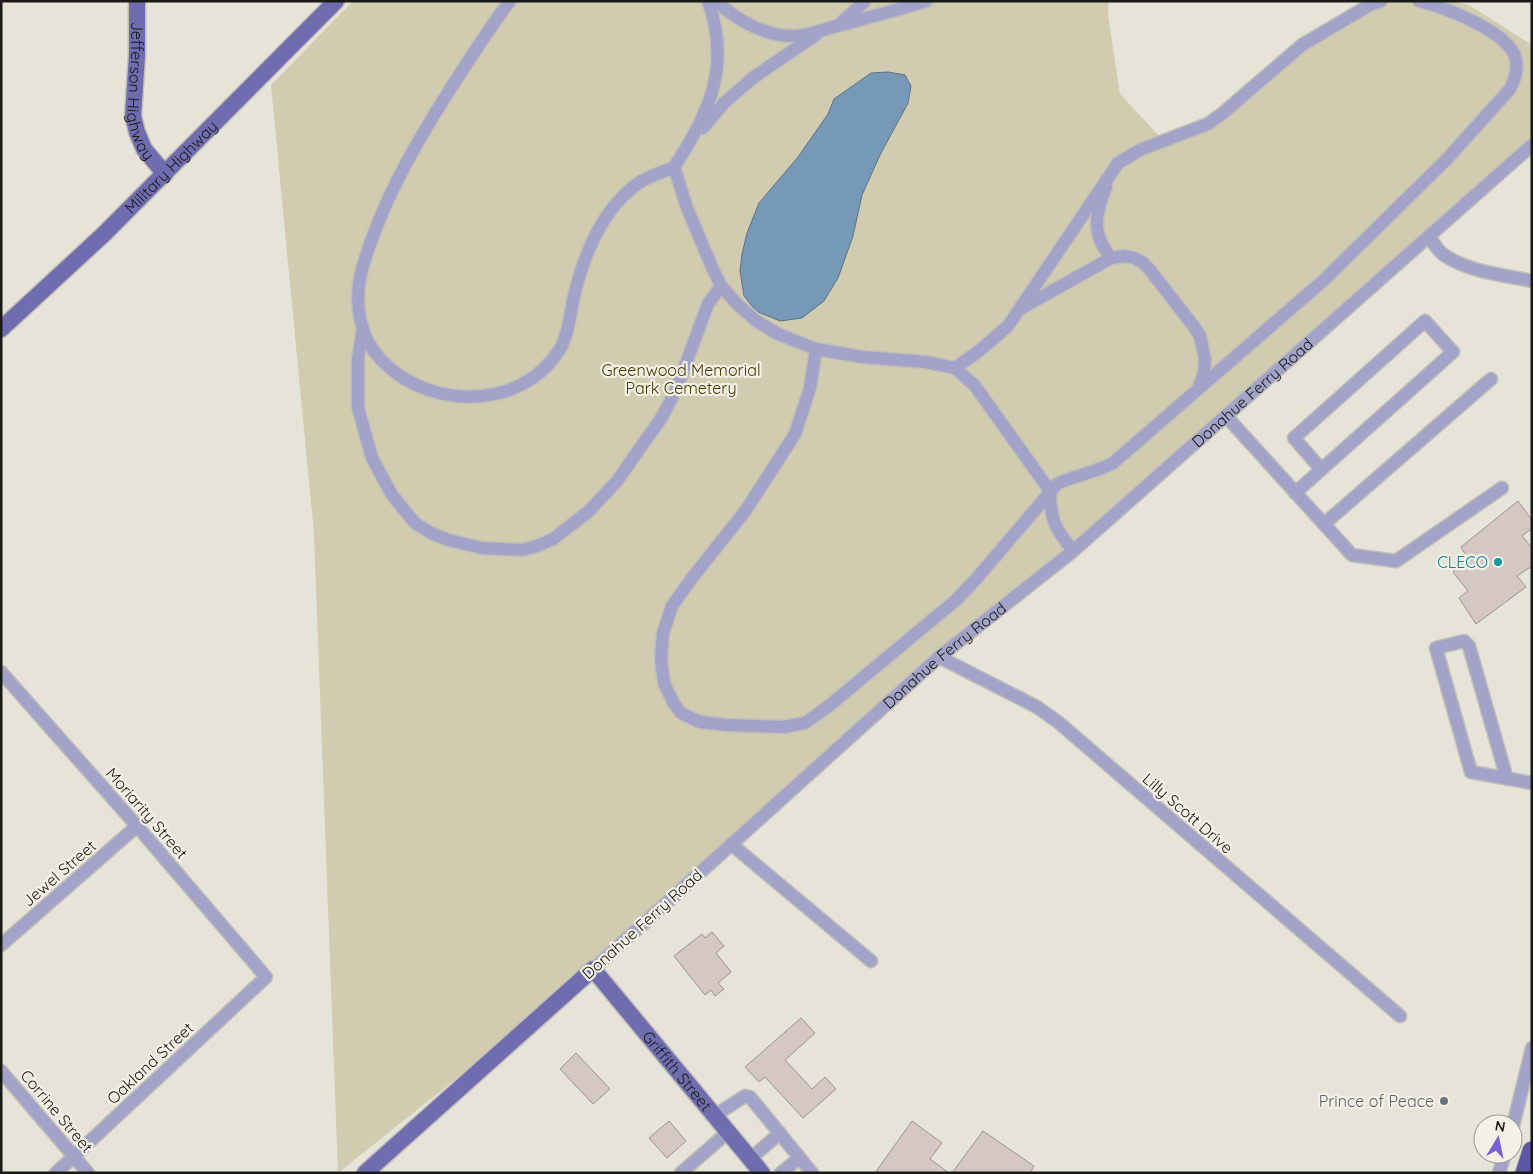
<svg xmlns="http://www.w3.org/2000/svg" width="1533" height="1174" viewBox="0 0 1533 1174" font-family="Quicksand,sans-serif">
  <rect width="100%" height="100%" fill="#e6e3d9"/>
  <polygon fill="#d1cbb0" points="353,1 1109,1 1108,15 1120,94 1161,138 1201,123 1302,45 1378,1 1452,1 1469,5 1532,45 1532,145 1429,237 939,657 593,969 338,1173 314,534 271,85"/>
  <polygon fill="#7799b8" stroke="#5b7387" points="888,72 905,75 911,86 908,103 880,155 862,195 853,236 838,278 824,301 802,318 780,321 756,311 744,296 740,271 742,254 747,233 759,203 798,157 828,114 834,99 871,73"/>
  <g fill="#d4c7c4" stroke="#9c918e">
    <polygon points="1518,501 1532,520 1532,528 1522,536 1532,548 1532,566 1517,576 1526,587 1476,624 1459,598 1468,591 1453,572 1468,559 1461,547"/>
    <polygon points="712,932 724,946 716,953 731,972 718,983 724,989 715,996 711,990 705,995 674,956 702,934 705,938"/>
    <polygon points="801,1018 815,1033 785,1060 812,1089 825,1077 836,1089 803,1118 765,1077 759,1082 745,1067"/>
    <polygon points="576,1053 610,1089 593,1104 560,1069"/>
    <polygon points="669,1121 686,1141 667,1158 649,1138"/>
    <polygon points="912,1121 942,1143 930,1159 949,1173 875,1173"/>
    <polygon points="983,1131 1034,1166 1030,1173 952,1173"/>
  </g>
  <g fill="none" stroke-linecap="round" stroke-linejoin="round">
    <g stroke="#c1bfb6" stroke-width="15">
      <g id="minor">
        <path d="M510 1C486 32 465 66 444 99 410 153 380 207 362 269 355 295 357 327 373 350 417 410 519 415 560 349 569 334 570 313 574 296 584 254 602 208 640 182 650 176 663 172 674 167"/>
        <path d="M708 1C731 65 710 113 674 167L687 208 712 267 721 286 738 305 758 322 778 334 816 349 862 357 926 362 955 368 975 386 1050 491C1050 520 1055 528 1073 551"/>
        <path d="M717 1C736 21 768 37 796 36 812 35 826 28 841 25 869 17 898 10 926 1"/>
        <polyline points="841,23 865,1"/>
        <polyline points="703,128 724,103 754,77 816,35"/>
        <path d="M1106 187C1095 215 1091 233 1111 258"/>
        <path d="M1429 237C1434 243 1438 251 1444 255 1469 272 1503 275 1532 281"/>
        <polyline points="1020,309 1111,258 1124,256 1134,258 1142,262 1150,270 1195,328 1200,336 1205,359 1204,373 1199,386"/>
        <polyline points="363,329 358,358 358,408 372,458 392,495 415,523 431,533 448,540 482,548 522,550 537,546 553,539 588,512 617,481 662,417 676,390 708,304 721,286"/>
        <path d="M816 349 810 388 795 434 746 510 692 578 672 606 663 633 661 659 664 683 673 702 681 713 700 722 727 725 783 727 805 723 830 705 956 600 977 578 1057 484C1075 475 1095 473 1113 463L1325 279 1447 159 1510 89C1516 77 1520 64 1513 52 1500 29 1444 7 1419 1"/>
        <polyline points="955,368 979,351 1008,326 1118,163 1140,150 1208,124 1223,113 1302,45 1368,6 1381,1"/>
        <polyline points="1226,416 1352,555 1396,561 1502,488"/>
        <polyline points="1295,493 1453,352 1425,321 1294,438 1321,469"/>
        <polyline points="1324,524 1491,379"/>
        <polyline points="939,657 1037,707 1058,722 1400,1016"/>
        <polyline points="1,672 137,826 266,977 56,1173"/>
        <polyline points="1507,779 1469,646 1464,641 1436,648 1471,772 1532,783"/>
        <polyline points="731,844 871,961"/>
        <polyline points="1,945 137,826"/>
        <path id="s1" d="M593 969 939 657 1073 551 1532 145"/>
        <polyline points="1,1071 88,1173"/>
        <polyline points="714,1116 745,1096 750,1097 812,1173"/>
        <polyline points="1513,1126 1532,1048"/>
        <polyline points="750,1159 780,1133"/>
        <polyline points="681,1173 728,1132"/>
        <polyline points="781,1173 799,1158"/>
        <polyline points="1499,1173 1505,1154"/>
      </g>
    </g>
    <g stroke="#c1bfb6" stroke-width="19">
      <g id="major">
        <path id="s2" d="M137 1V55L133 116 137 132 144 149 165 174"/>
        <path id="s3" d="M1 329 104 234 336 1"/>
        <path id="s4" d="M365 1173 593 969 762 1173"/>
      </g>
    </g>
    <g stroke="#c1bfb6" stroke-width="21">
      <polyline id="highway" points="1525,1173 1532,1151"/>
    </g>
    <use href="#minor" stroke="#a3a3c9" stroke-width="12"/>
    <use href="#major" stroke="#6f6caf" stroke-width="16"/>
    <use href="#highway" stroke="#5e57a4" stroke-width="19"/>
  </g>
  <circle fill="#0f9aa8" stroke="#f3f1e6" stroke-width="2" cx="1498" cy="562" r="5"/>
  <circle fill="#6b7280" stroke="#f3f1e6" stroke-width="2" cx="1444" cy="1101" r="5"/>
  <g text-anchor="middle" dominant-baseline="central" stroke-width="4.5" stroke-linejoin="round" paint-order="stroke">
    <g font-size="16" fill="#191915" stroke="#f3f1e6">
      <text stroke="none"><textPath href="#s2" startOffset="91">Jefferson Highway</textPath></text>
      <text stroke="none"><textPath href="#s3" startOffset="235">Military Highway</textPath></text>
      <text stroke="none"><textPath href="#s1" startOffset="876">Donahue Ferry Road</textPath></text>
      <text stroke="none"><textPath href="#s1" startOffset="471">Donahue Ferry Road</textPath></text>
      <text transform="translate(147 813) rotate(49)">Moriarity Street</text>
      <text transform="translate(1188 813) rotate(41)">Lilly Scott Drive</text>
      <text transform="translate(59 873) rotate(-41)">Jewel Street</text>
      <text transform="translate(642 924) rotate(-42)">Donahue Ferry Road</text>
      <text transform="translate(150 1063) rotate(-43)">Oakland Street</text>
      <text stroke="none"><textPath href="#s4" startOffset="438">Griffith Street</textPath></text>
      <text transform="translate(57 1111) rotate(50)">Corrine Street</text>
    </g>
    <g font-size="16" fill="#443800" stroke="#f3f1e6">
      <text x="681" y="370">Greenwood Memorial<tspan x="681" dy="18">Park Cemetery</tspan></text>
    </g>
    <g font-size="16" fill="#0d838f" stroke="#f3f1e6" text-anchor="end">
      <text x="1488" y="562">CLECO</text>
    </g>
    <g font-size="16" fill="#5b616d" stroke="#f3f1e6" text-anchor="end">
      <text x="1434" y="1101">Prince of Peace</text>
    </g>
  </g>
  <rect width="1533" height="1174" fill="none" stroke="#191915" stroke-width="5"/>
  <g transform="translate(1498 1139) rotate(10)"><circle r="24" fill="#f3f1e6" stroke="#9c9b92"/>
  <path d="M0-4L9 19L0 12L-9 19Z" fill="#795fda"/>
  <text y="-8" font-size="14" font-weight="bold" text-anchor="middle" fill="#191915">N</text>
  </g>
</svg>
